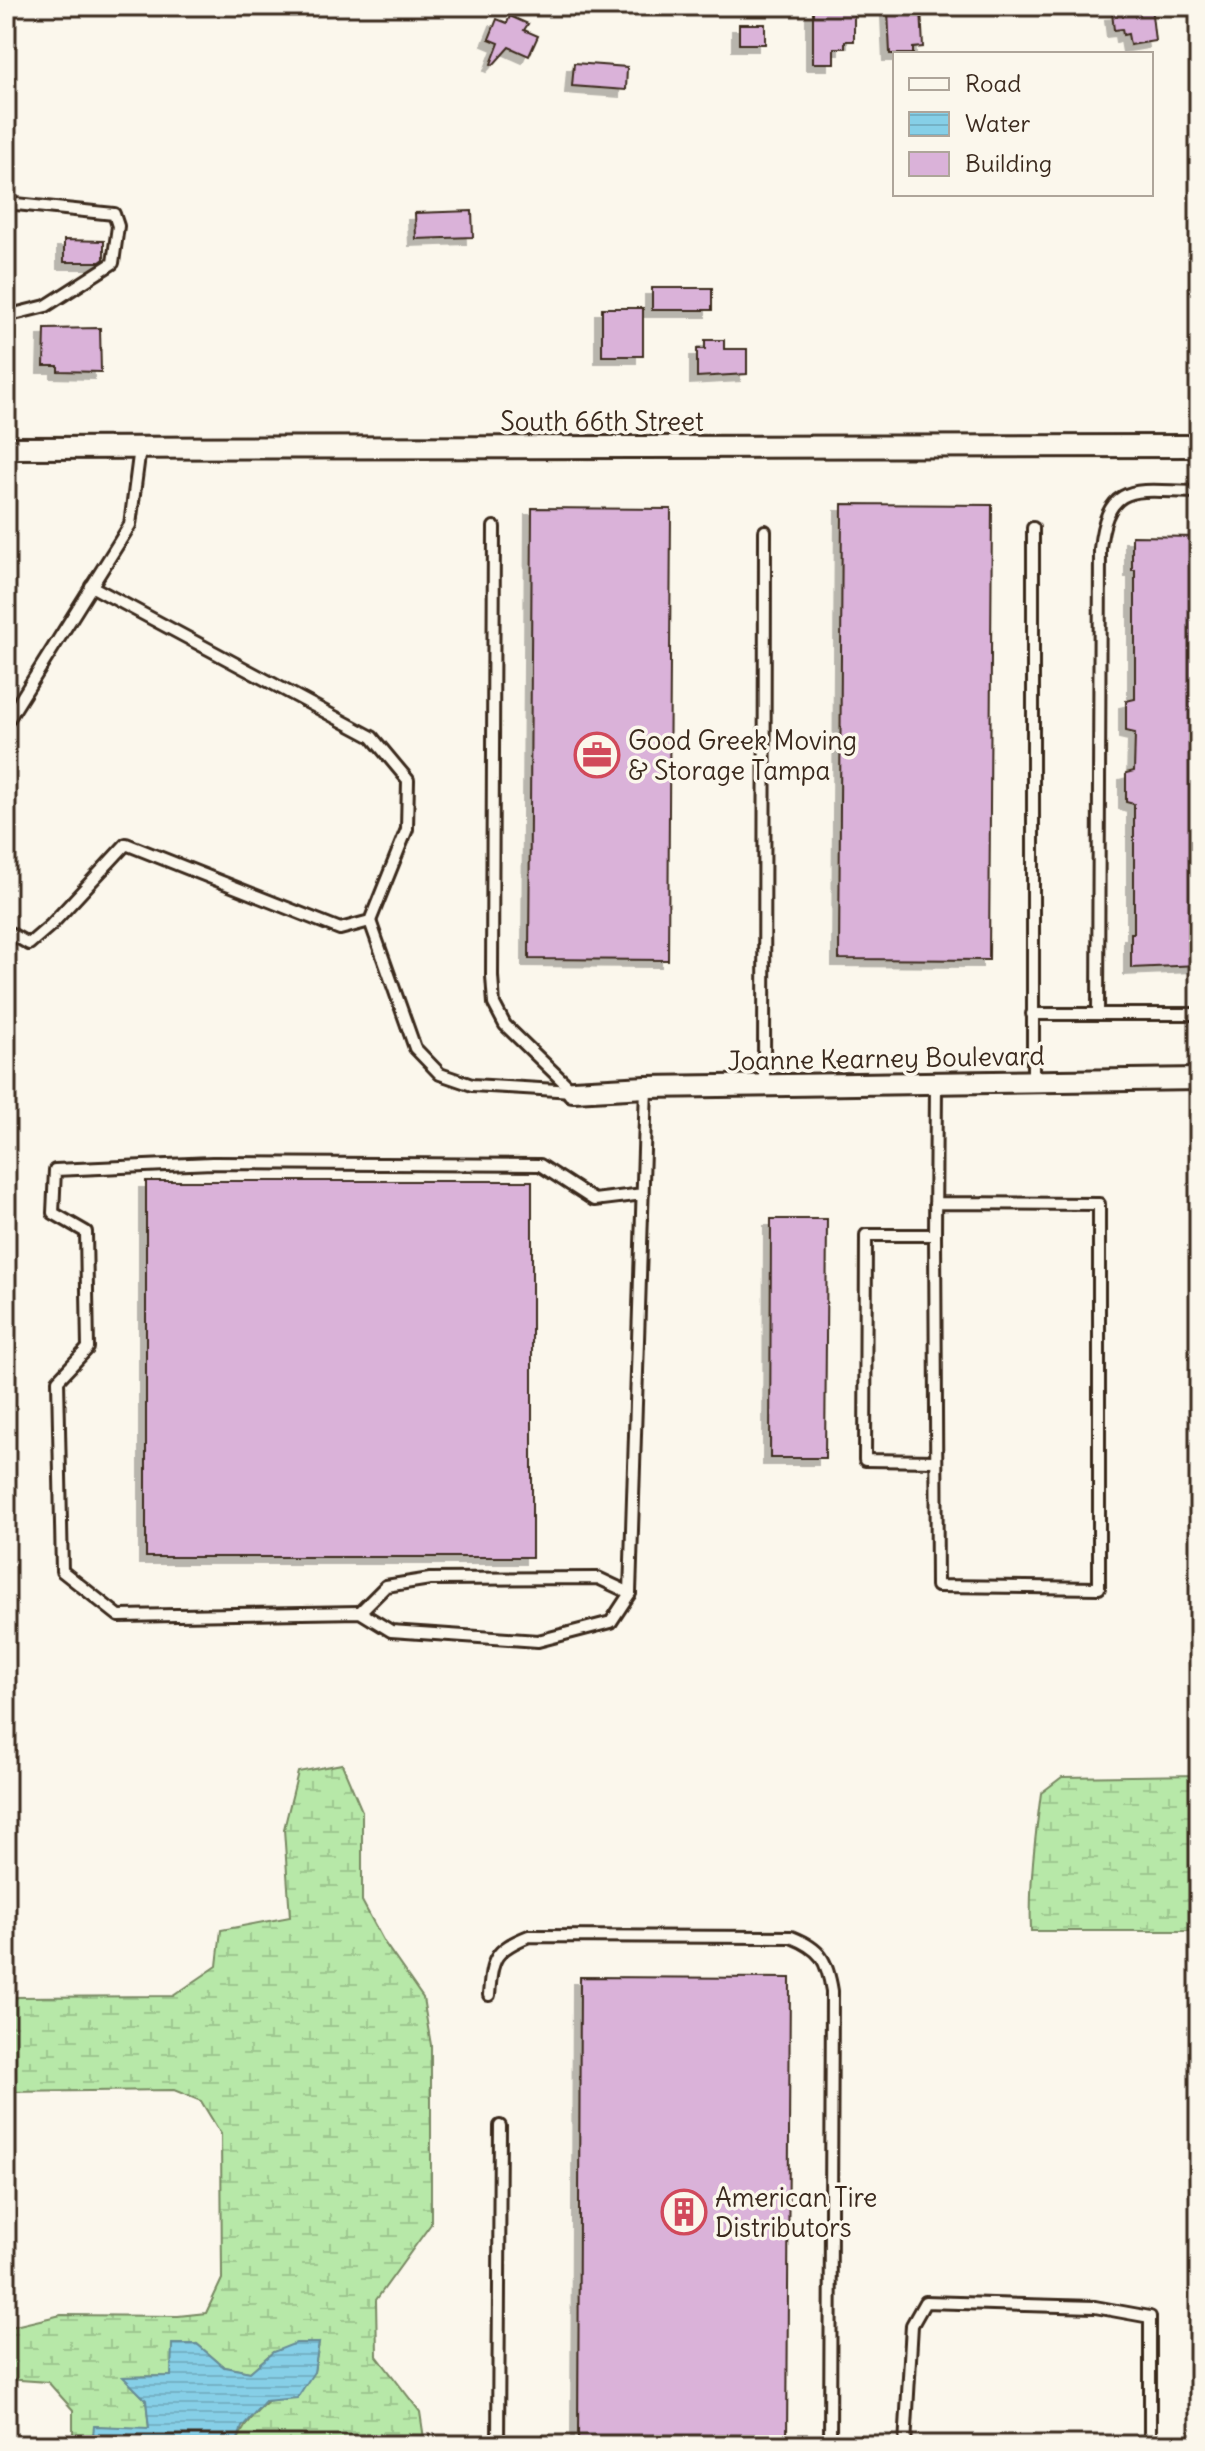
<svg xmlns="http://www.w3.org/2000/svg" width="1205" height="2451" viewBox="0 0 1205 2451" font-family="Delius,sans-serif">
  <defs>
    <pattern id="wetland-marsh" width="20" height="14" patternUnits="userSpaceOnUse" patternTransform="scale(2)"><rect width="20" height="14" fill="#b7e8a8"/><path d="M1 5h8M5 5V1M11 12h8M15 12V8" fill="none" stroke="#9ec790"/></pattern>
    <pattern id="water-rules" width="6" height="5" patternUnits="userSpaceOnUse" patternTransform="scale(2)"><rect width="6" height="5" fill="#86cfe7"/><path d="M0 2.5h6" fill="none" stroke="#75b2c6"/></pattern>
    <filter id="shadow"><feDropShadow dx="-7" dy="7" stdDeviation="0" flood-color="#0004"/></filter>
  </defs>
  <rect width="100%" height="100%" fill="#fbf7ec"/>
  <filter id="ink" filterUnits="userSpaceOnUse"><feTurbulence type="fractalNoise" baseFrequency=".0125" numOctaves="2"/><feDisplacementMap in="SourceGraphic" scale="16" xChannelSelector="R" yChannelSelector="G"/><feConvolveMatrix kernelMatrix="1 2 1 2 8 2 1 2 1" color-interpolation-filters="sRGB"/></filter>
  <g filter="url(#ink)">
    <g fill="url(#wetland-marsh)" stroke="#798963" stroke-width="2">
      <path d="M342 1764 362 1811V1901L384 1942 423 1998 431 2045V2224L376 2300 377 2356 420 2412 425 2445H236C249 2407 281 2391 314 2372L319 2343 273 2352 250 2372 224 2367 197 2344 172 2376 124 2377 146 2400 149 2429 95 2426 92 2445H73V2410L48 2382 6 2379V2328L61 2315 178 2316 206 2313 222 2279 221 2134 201 2101 174 2090 6 2092V2002L12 1997 173 1996 217 1966 221 1930 290 1917 284 1829 298 1772Z"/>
      <path d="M1199 1775V1931H1031C1029 1885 1035 1839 1041 1793L1062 1777Z"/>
    </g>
    <polygon fill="url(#water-rules)" stroke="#688d97" stroke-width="2" points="296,2343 319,2343 314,2372 297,2398 265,2401 242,2427 236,2445 92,2445 94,2426 149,2428 146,2400 123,2377 171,2376 172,2344 197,2344 224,2367 250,2372 273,2352"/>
    <g fill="#dab2d9" stroke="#3b2a1e" stroke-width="2" filter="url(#shadow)">
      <polygon points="1125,6 1151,6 1155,41 1130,45 1128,34 1123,35 1122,29 1114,30 1112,13 1125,12"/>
      <polygon points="813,9 854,12 854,41 845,41 845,48 834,48 834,63 813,63"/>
      <polygon points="921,9 923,47 913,48 913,54 890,54 888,10"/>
      <polygon points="510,16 528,24 524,30 538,36 529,56 509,47 493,65 491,64 499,43 489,39 497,19 507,23"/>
      <rect x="739" y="24" width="26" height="20"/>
      <polygon points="574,63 627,67 626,90 572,86"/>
      <polygon points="472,211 473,237 416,239 415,213"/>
      <polygon points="64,240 104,241 104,259 100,262 64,262"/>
      <rect x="652" y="288" width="60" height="22"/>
      <rect x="602" y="308" width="41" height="48"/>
      <polygon points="100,328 101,372 58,371 58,366 44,366 45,329"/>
      <polygon points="705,340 724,340 724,349 747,349 747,374 697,377 697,349 705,349"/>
      <polygon points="842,504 992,505 989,960 839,959"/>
      <polygon points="532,508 671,509 668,960 529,959"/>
      <polygon points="1132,536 1199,537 1199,965 1131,968 1131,933 1134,933 1134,804 1126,802 1126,773 1134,771 1135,733 1126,731 1126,701 1135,699 1135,570 1132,570"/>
      <rect x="146" y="1181" width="386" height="376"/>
      <polygon points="771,1219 827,1219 825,1458 770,1458"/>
      <polygon points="580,1977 790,1978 787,2445 578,2445"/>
    </g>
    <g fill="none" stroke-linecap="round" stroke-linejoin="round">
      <g stroke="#3b2a1e" stroke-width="16">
        <g id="service">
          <polyline points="6,203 114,214 118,226 113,263 46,306 6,316"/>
          <polyline points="494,527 492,976 494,1004 505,1025 573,1091"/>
          <polyline points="1033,528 1033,1083"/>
          <polyline points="6,723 130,525 140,448"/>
          <polyline points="370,921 415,1048 440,1074 472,1085 573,1091"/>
          <polyline points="6,931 29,944 51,925 126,844 340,929 370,921 407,829 408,780 372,737 91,586"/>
          <polyline points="1032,1014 1199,1014"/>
          <path d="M1098 1014 1100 549C1107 477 1140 492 1199 492"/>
          <polyline points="764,1086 765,531"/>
          <polyline points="643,1194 594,1200 540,1165 212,1163 55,1170 53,1213 86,1232 88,1348 58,1380 62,1571 119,1616 360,1612 391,1631 538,1641 611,1622 630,1593 646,1087"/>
          <polyline points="935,1203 1099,1204 1099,1588 937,1586 935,1235 936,1084"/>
          <polyline points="935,1235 866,1235 865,1460 936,1461"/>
          <polyline points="360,1612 386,1586 430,1579 598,1578 630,1593"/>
          <path d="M489 1995C492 1958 494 1950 529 1936L791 1937C821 1949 827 1960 832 1991L830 2445"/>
          <polyline points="498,2445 500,2126"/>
          <polyline points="905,2445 912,2325 925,2302 1095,2307 1150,2317 1150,2445"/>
        </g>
      </g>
      <g stroke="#3b2a1e" stroke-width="26">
        <g id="minor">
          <polyline points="6,448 1199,446"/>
          <polyline points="573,1091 646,1087 1199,1079"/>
        </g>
      </g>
      <use href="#service" stroke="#fbf7ec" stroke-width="10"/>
      <use href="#minor" stroke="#fbf7ec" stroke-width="20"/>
    </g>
  </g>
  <defs>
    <g id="office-ring" transform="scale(2.3)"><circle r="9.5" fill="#fbf7ec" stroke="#d1495b" stroke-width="1.5"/><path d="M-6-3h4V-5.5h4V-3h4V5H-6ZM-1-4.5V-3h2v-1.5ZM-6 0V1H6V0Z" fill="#d1495b"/></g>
    <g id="building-ring" transform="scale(2.3)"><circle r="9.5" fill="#fbf7ec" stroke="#d1495b" stroke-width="1.5"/><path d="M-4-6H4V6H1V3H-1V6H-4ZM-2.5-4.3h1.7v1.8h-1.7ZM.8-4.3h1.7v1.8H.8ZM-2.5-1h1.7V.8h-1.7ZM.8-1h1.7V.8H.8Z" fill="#d1495b"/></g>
  </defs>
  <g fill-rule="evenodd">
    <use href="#office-ring" x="597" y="755"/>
    <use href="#building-ring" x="684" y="2212"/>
  </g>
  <g text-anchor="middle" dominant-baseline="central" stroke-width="7" stroke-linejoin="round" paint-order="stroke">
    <g font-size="26" fill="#3b2a1e" stroke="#fbf7ec">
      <text x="602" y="421">South 66th Street</text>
      <text transform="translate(886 1058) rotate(-1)">Joanne Kearney Boulevard</text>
    </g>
    <g font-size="26" fill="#3b2a1e" stroke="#fbf7ec" text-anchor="start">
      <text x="628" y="740">Good Greek Moving<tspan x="628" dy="30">&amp; Storage Tampa</tspan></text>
      <text x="715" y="2197">American Tire<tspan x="715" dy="30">Distributors</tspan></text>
    </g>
  </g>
  <rect width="1205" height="2451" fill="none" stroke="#fbf7ec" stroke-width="32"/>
  <rect x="16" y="16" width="1173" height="2419" fill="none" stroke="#3b2a1e" stroke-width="3" filter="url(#ink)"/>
  <rect x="893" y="52" width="260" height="144" fill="#fbf7ec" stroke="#aea59a" stroke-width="2"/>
  <rect x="909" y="78" width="40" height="12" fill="#fbf7ec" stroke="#aea59a" stroke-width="2"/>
  <text x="965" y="92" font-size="24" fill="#3b2a1e">Road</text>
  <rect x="909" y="112" width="40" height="24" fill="url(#water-rules)" stroke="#aea59a" stroke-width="2"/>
  <text x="965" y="132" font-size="24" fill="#3b2a1e">Water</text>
  <rect x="909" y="152" width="40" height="24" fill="#dab2d9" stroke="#aea59a" stroke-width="2"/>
  <text x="965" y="172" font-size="24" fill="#3b2a1e">Building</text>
</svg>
